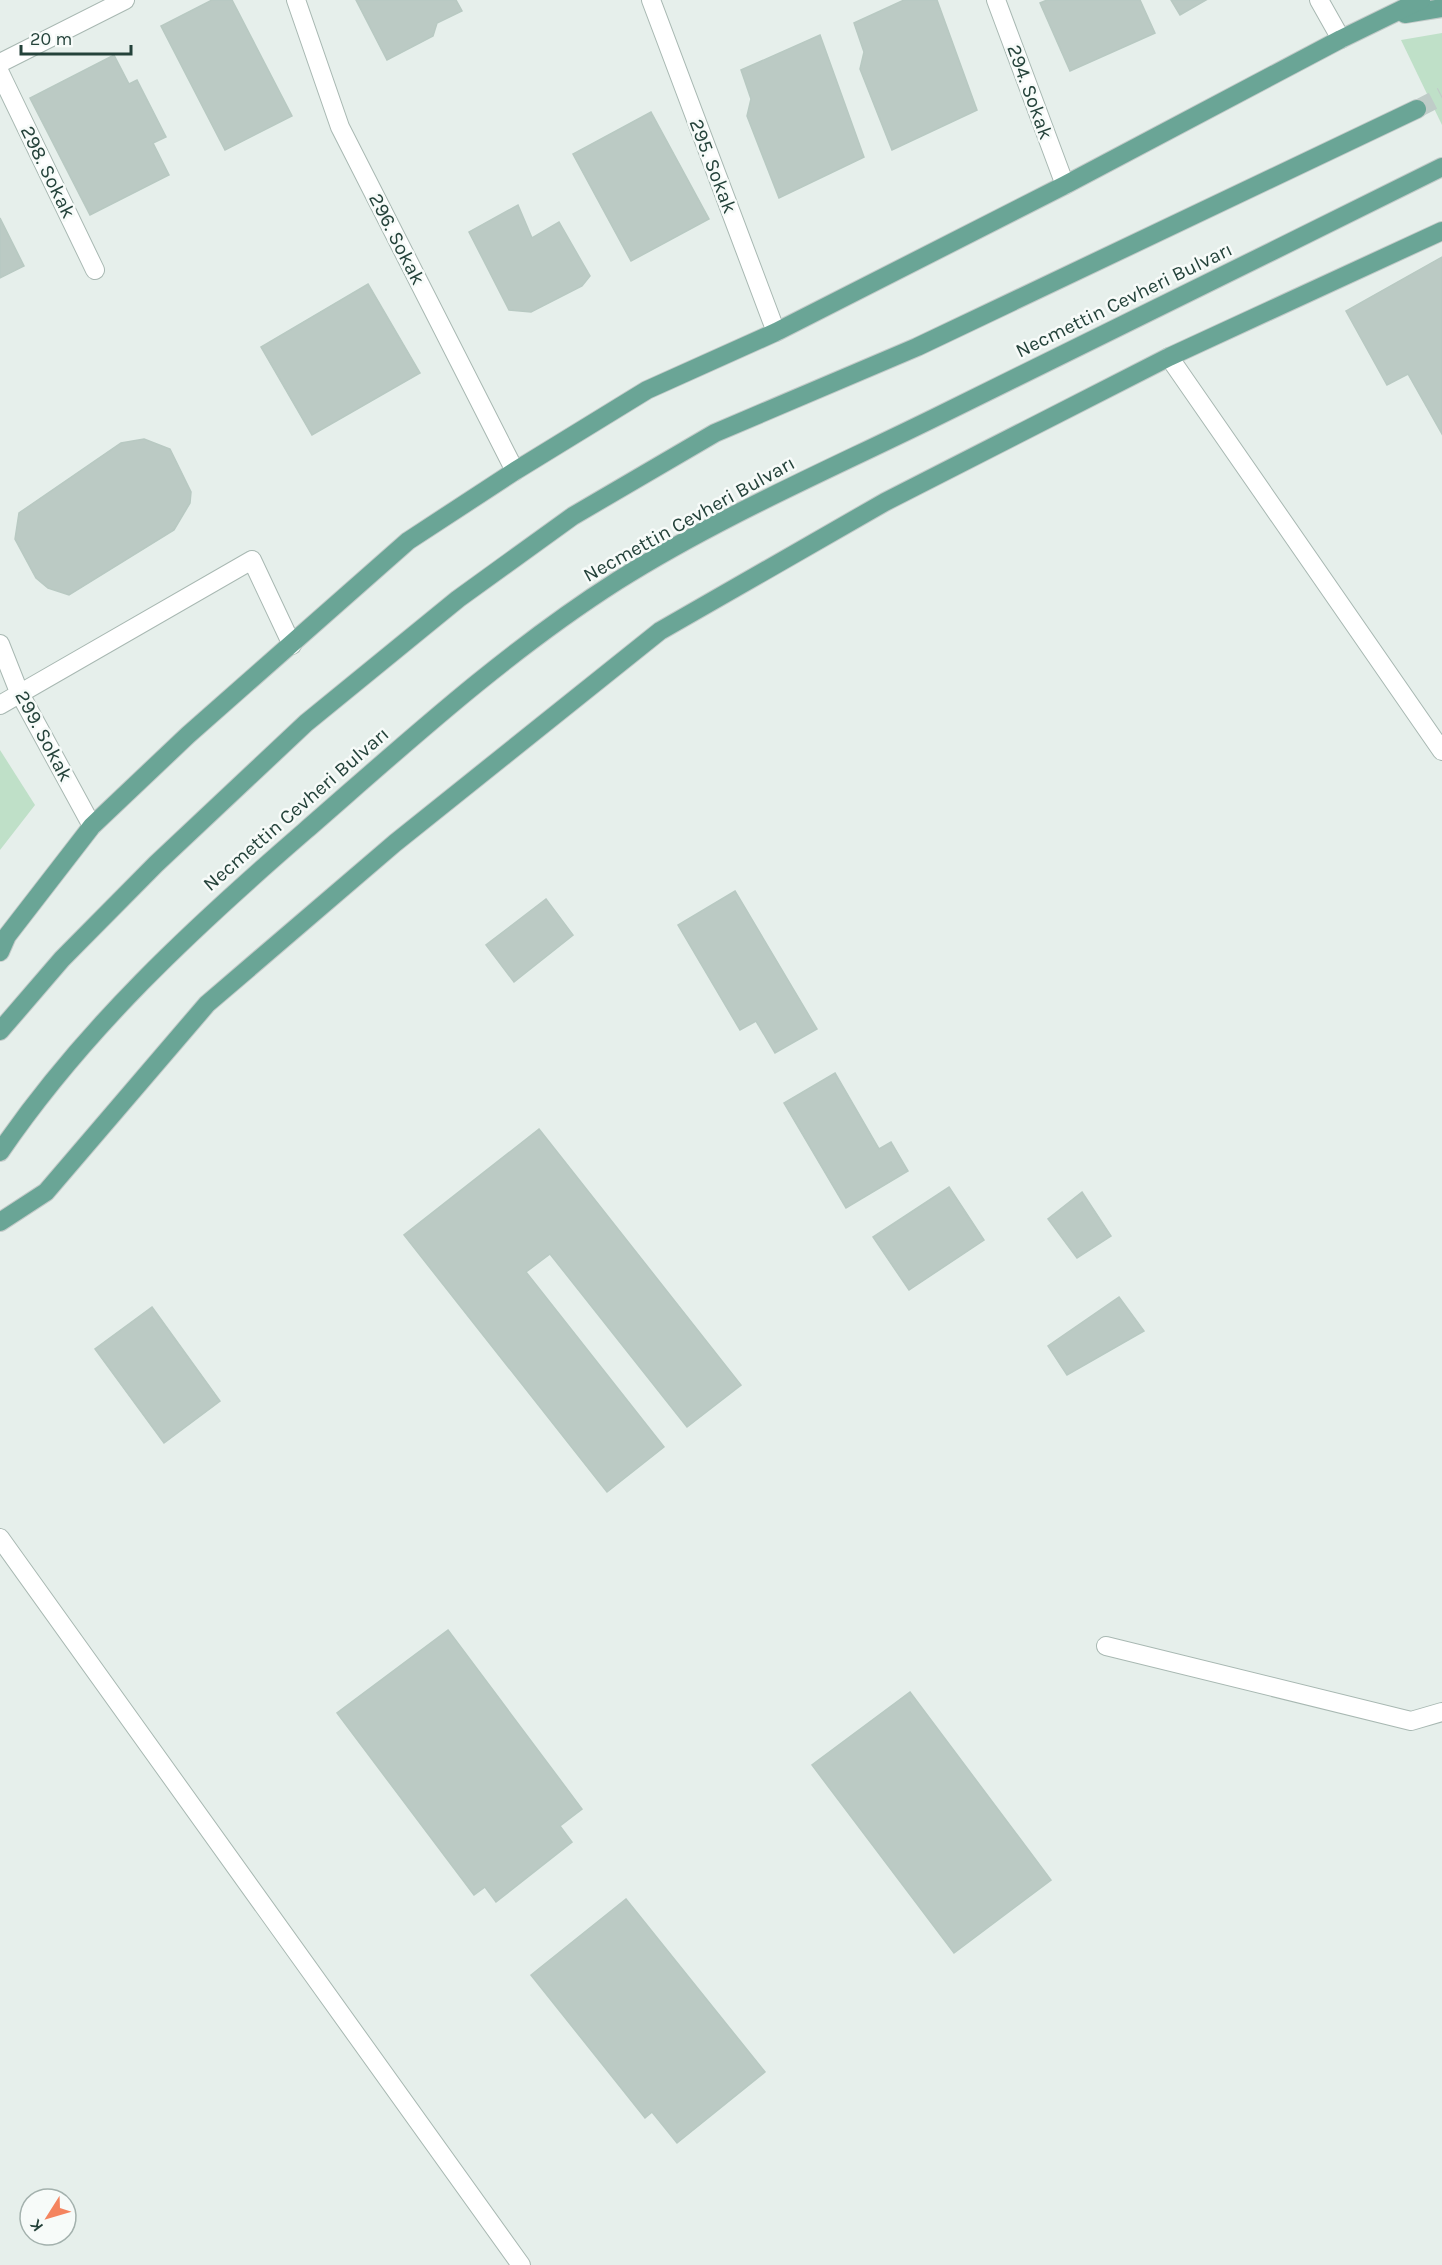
<svg xmlns="http://www.w3.org/2000/svg" width="1442" height="2265" viewBox="0 0 1442 2265" font-family="Karla,sans-serif">
  <rect width="100%" height="100%" fill="#e6efeb"/>
  <g fill="#bfe0c8">
    <polygon points="1442,33 1442,125 1401,40"/>
    <polygon points="0,750 35,805 0,850"/>
  </g>
  <g fill="#bbcac4" stroke="#b8c9c2" stroke-width="1.5">
    <polygon points="212,0 232,0 292,116 225,150 161,26"/>
    <polygon points="356,0 456,0 462,11 437,23 433,36 387,60"/>
    <polygon points="904,0 937,0 977,110 892,150 860,69 864,52 854,23"/>
    <polygon points="1047,0 1140,0 1155,33 1070,71 1040,3"/>
    <polygon points="1171,0 1206,0 1180,15"/>
    <polygon points="820,35 864,157 779,198 747,116 751,99 741,70"/>
    <polygon points="114,55 129,84 137,80 166,137 153,143 169,175 90,215 30,98"/>
    <polygon points="651,112 709,219 631,261 573,154"/>
    <polygon points="518,205 532,238 559,222 590,276 582,286 531,312 509,310 469,232"/>
    <polygon points="0,218 24,266 0,278"/>
    <polygon points="1442,257 1442,434 1408,374 1387,385 1346,311"/>
    <polygon points="368,284 420,373 312,435 261,347"/>
    <polygon points="144,439 170,449 191,492 190,503 174,530 69,595 48,588 36,578 15,539 19,513 121,443"/>
    <polygon points="735,891 817,1029 775,1053 756,1021 740,1030 678,925"/>
    <polygon points="546,899 573,935 514,982 486,945"/>
    <polygon points="835,1073 879,1149 891,1142 908,1171 846,1208 784,1103"/>
    <polygon points="539,1129 741,1385 687,1427 550,1254 526,1272 664,1447 607,1492 404,1235"/>
    <polygon points="949,1187 984,1240 909,1290 873,1237"/>
    <polygon points="1082,1192 1111,1236 1077,1258 1048,1219"/>
    <polygon points="1119,1297 1144,1331 1067,1375 1048,1346"/>
    <polygon points="152,1307 220,1401 164,1443 95,1349"/>
    <polygon points="448,1630 582,1809 560,1826 572,1842 496,1902 485,1887 474,1895 337,1713"/>
    <polygon points="910,1692 1051,1880 954,1953 812,1765"/>
    <polygon points="626,1899 765,2072 677,2143 652,2112 645,2118 531,1975"/>
  </g>
  <g fill="none" stroke-linecap="round" stroke-linejoin="round">
    <polyline stroke="#bfccc8" stroke-width="18" stroke-dasharray="18 9" stroke-linecap="butt" points="1417,109 1442,96"/>
    <g stroke="#a8b8b2" stroke-width="20">
      <g id="lane">
        <polyline points="1169,357 1442,751"/>
        <polyline points="0,1538 521,2265"/>
      </g>
    </g>
    <g stroke="#a8b8b2" stroke-width="20">
      <g id="street">
        <polyline points="296,0 340,127 515,471"/>
        <polyline points="651,0 776,332"/>
        <polyline points="996,0 1065,185"/>
        <polyline points="1319,0 1341,39"/>
        <polyline points="0,63 125,0"/>
        <polyline points="0,73 95,270"/>
        <polyline points="0,644 19,692 92,826"/>
        <polyline points="0,705 252,560 292,645"/>
        <polyline points="1106,1646 1411,1721 1442,1712"/>
      </g>
    </g>
    <g stroke="#c2cac8" stroke-width="20">
      <g id="primary">
        <polyline points="1405,14 1442,8"/>
        <polyline points="0,952 7,936 92,826 188,735 408,541 515,471 647,390 776,332 1065,185 1341,39 1421,0"/>
        <polyline points="0,1031 62,959 156,864 306,723 458,599 573,516 715,433 917,347 1417,109"/>
        <path d="M0 1152C84 1029 193 928 305 831 405 744 504 653 617 581 717 518 826 471 932 419 1103 336 1272 251 1442 167"/>
        <polyline points="0,1222 46,1192 207,1004 395,843 660,631 885,502 1169,357 1442,231"/>
      </g>
    </g>
    <use href="#lane" stroke="#fff" stroke-width="18"/>
    <use href="#street" stroke="#fff" stroke-width="18"/>
    <use href="#primary" stroke="#6aa596" stroke-width="18"/>
  </g>
  <g text-anchor="middle" dominant-baseline="central" stroke-width="5" stroke-linejoin="round" paint-order="stroke">
    <g font-size="20" fill="#24423a" stroke="#f7fbf9">
      <text transform="translate(1030 92) rotate(70)">294. Sokak</text>
      <text transform="translate(713 166) rotate(69)">295. Sokak</text>
      <text transform="translate(48 172) rotate(64)">298. Sokak</text>
      <text transform="translate(397 239) rotate(63)">296. Sokak</text>
      <text transform="translate(1124 300) rotate(-26)">Necmettin Cevheri Bulvarı</text>
      <text transform="translate(689 519) rotate(-29)">Necmettin Cevheri Bulvarı</text>
      <text transform="translate(44 736) rotate(62)">299. Sokak</text>
      <text transform="translate(296 809) rotate(-41)">Necmettin Cevheri Bulvarı</text>
    </g>
  </g>
  <g transform="translate(48 2217) rotate(233)"><circle r="28" fill="#f7fbf9" stroke="#a3b1ad" stroke-width="1.5"/>
  <path d="M0-4.5L10 22L0 15L-10 22Z" fill="#f4845f"/>
  <text y="-9" font-size="16" font-weight="bold" text-anchor="middle" fill="#24423a">K</text>
  </g>
  <path d="M21 45v9h110v-9" fill="none" stroke="#24423a" stroke-width="3"/>
  <text x="30" y="45" font-size="18" fill="#24423a" stroke="#f7fbf9" stroke-width="4.5" paint-order="stroke">20 m</text>
</svg>
